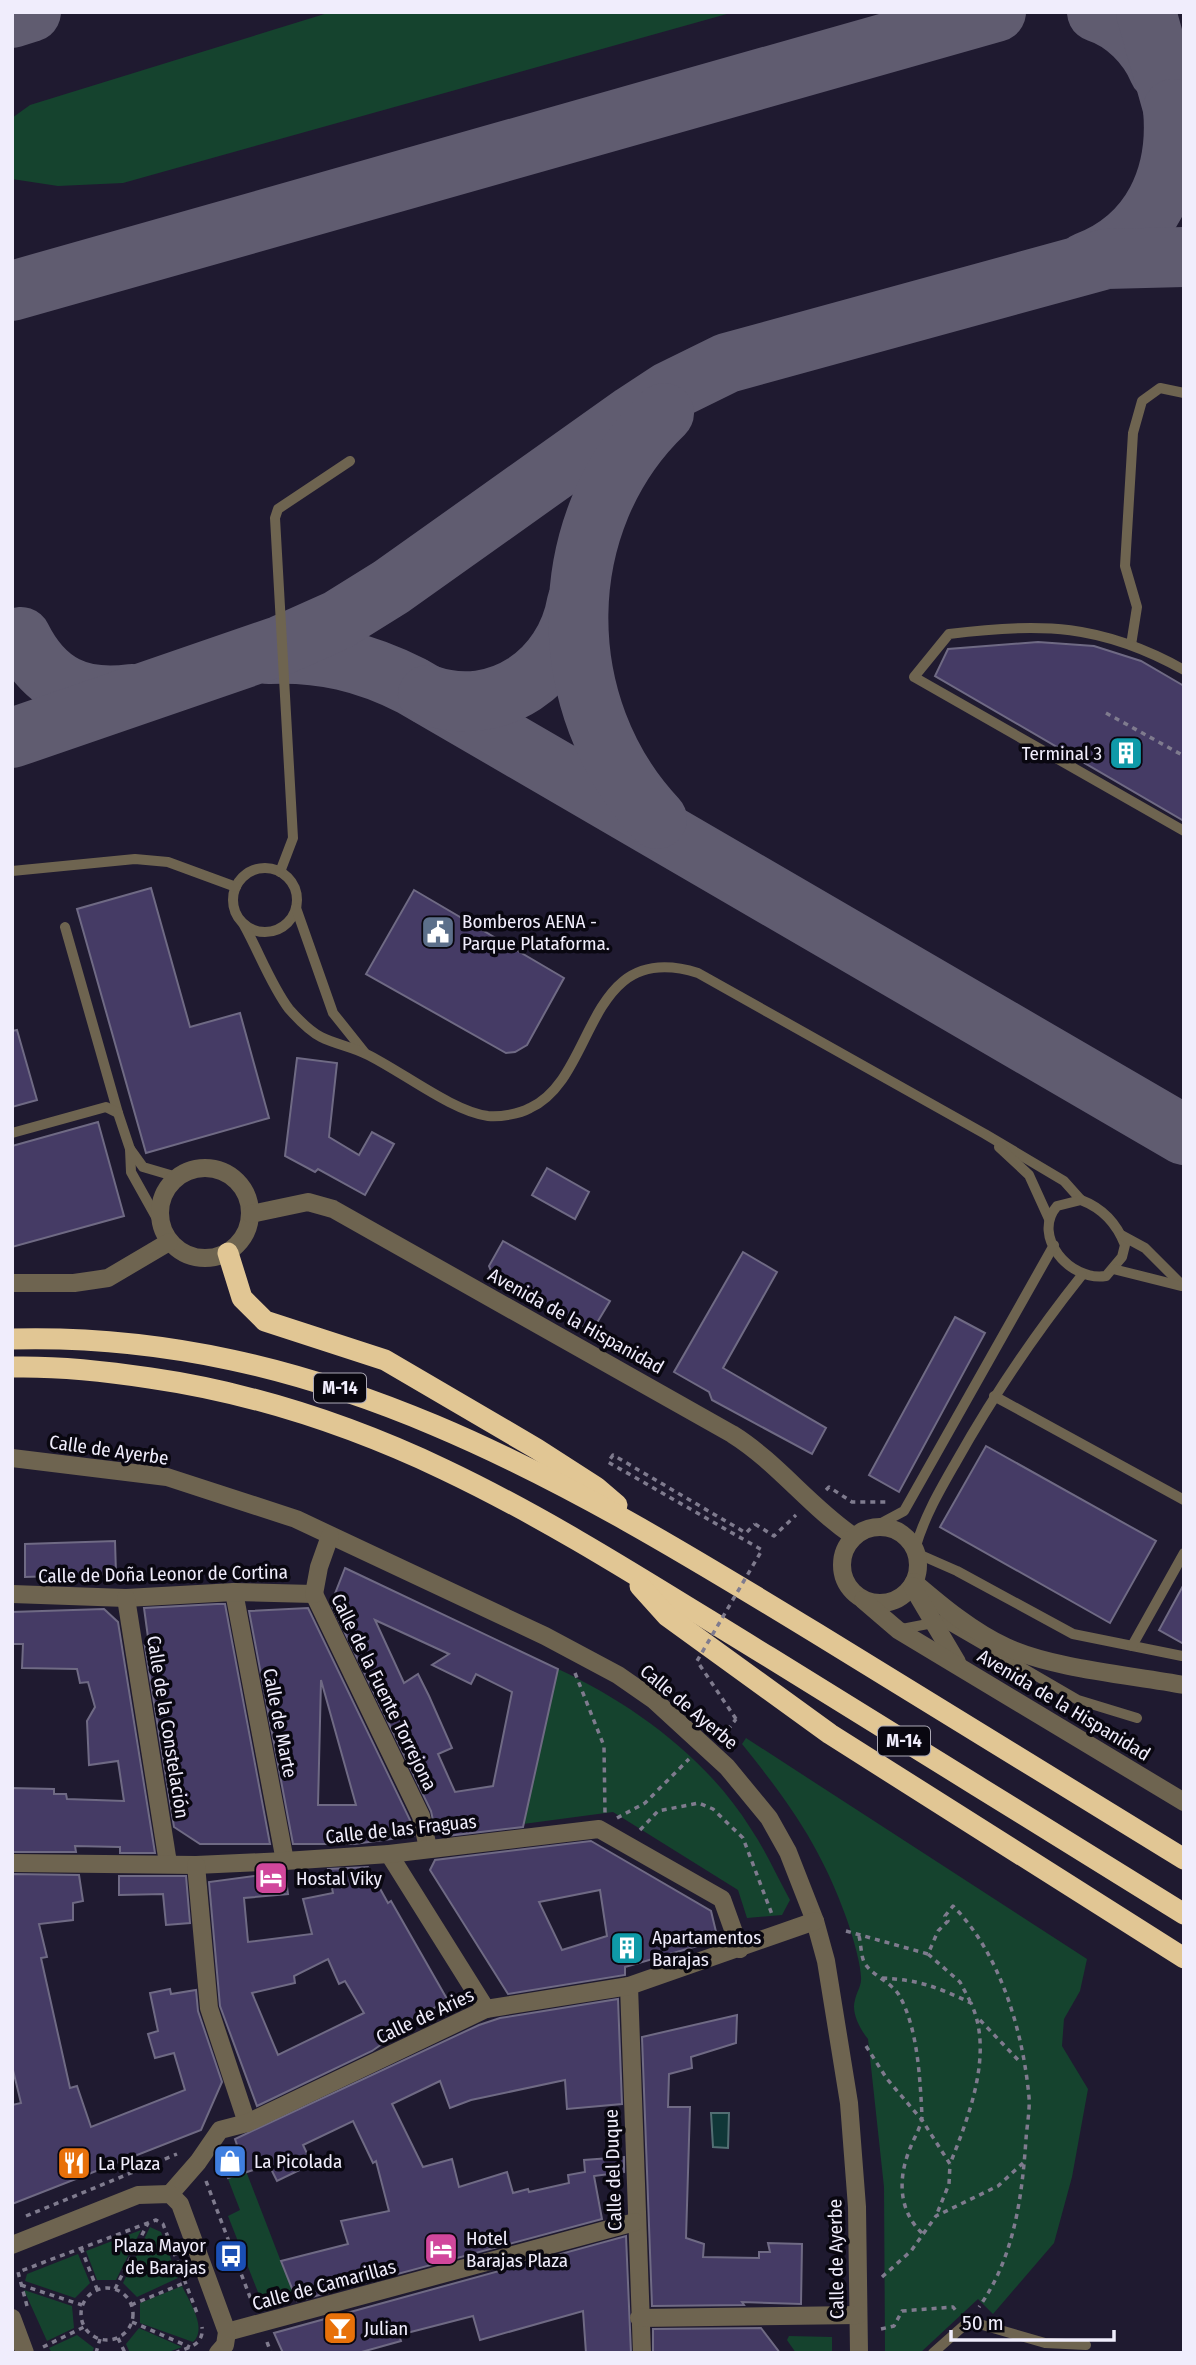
<svg xmlns="http://www.w3.org/2000/svg" width="1196" height="2365" viewBox="0 0 1196 2365" font-family="'Fira Sans Condensed',sans-serif">
  <rect width="100%" height="100%" fill="#1f1a30"/>
  <g fill="#15432e">
    <polygon points="331,12 734,12 123,183 58,186 12,179 12,118 30,105"/>
    <path d="M558 1669C633 1704 707 1758 751 1829 766 1851 777 1877 790 1900L782 1915 747 1918 738 1890 613 1812 523 1824Z"/>
    <path d="M746 1738 1087 1959 1080 1991 1064 2019 1062 2046 1088 2089 1072 2177 1054 2243 993 2314 978 2299 920 2353 885 2352 884 2187 868 2039C860 2029 851 2013 855 2000 856 1994 861 1986 861 1980 862 1966 851 1931 846 1917 821 1847 788 1801 742 1744Z"/>
    <polygon points="246,2171 295,2298 265,2310 228,2216 240,2210 228,2179"/>
    <polygon points="150,2227 161,2232 178,2278 137,2297 123,2283"/>
    <polygon points="141,2230 116,2280 97,2280 86,2251"/>
    <polygon points="78,2254 90,2283 75,2298 25,2281 27,2274"/>
    <path d="M182 2286C189 2301 208 2329 193 2342L140 2323V2303Z"/>
    <polygon points="24,2290 72,2306 74,2328 47,2341"/>
    <polygon points="139,2328 182,2347 166,2353 130,2353 126,2344"/>
    <polygon points="77,2335 94,2348 92,2353 52,2353 49,2348"/>
    <polygon points="789,2336 832,2337 832,2353 796,2353 787,2340"/>
  </g>
  <polygon fill="#103738" stroke="#536e73" stroke-width="2" points="711,2113 729,2113 728,2148 713,2147"/>
  <g fill="none" stroke-linecap="round" stroke-linejoin="round">
    <g stroke="#605c70" stroke-width="60">
      <path d="M1097 12C1125 21 1148 45 1159 71"/>
      <polyline points="1146,12 1184,147"/>
      <polyline points="12,18 31,12"/>
      <path d="M1086 262C1152 237 1179 176 1173 109"/>
      <polyline points="12,291 996,12"/>
      <path d="M21 637C45 685 80 701 132 694"/>
      <path d="M269 654C322 652 365 662 412 686L1184 1135"/>
      <path d="M428 695C498 719 565 672 577 602"/>
      <polyline points="12,738 282,645 338,620 391,587 633,415 668,392 727,363 1106,259 1184,257"/>
      <path d="M657 819C551 707 551 521 664 413"/>
    </g>
  </g>
  <g fill="#453b65" stroke="#6f6a84" stroke-width="2" fill-rule="evenodd">
    <polygon points="1038,642 1094,646 1141,661 1184,686 1184,821 935,676 948,649"/>
    <polygon points="151,888 190,1027 240,1013 269,1118 146,1153 77,909"/>
    <polygon points="414,890 564,978 527,1045 515,1052 506,1053 366,974"/>
    <polygon points="17,1030 37,1100 12,1107 12,1031"/>
    <polygon points="297,1058 337,1063 329,1137 359,1155 372,1132 394,1144 365,1195 318,1169 315,1172 285,1156"/>
    <polygon points="98,1122 124,1216 12,1247 12,1146"/>
    <polygon points="547,1168 589,1192 575,1219 532,1195"/>
    <polygon points="503,1241 610,1301 592,1331 494,1278 489,1266"/>
    <polygon points="743,1252 777,1272 723,1368 826,1428 812,1454 712,1400 709,1392 674,1372"/>
    <polygon points="955,1317 985,1333 899,1492 869,1475"/>
    <polygon points="986,1446 1156,1541 1110,1623 940,1527"/>
    <polygon points="115,1541 116,1574 25,1577 25,1544"/>
    <path d="M345 1568 558 1669 523 1827 447 1836 449 1832 436 1834 431 1811 331 1604ZM375 1620 449 1654 432 1665 471 1684 476 1674 512 1692 493 1786 455 1792 438 1754 452 1748 429 1696 418 1674 404 1683Z"/>
    <polygon points="1184,1584 1184,1644 1159,1630"/>
    <polygon points="217,1604 225,1604 270,1844 200,1844 174,1827 145,1647 150,1652 144,1608"/>
    <path d="M308 1608 410 1820 414 1836 354 1844H293L249 1611ZM321 1680 356 1805H318Z"/>
    <polygon points="104,1609 118,1622 155,1853 120,1853 120,1847 75,1846 76,1852 12,1852 12,1788 54,1789 54,1794 66,1794 67,1799 124,1801 118,1761 89,1765 87,1721 95,1707 88,1682 80,1683 77,1669 22,1668 23,1644 12,1644 12,1612"/>
    <path d="M591 1841 711 1911 718 1940 625 1967V1975L508 1994 430 1870 435 1860ZM600 1890 607 1936 562 1950 539 1902Z"/>
    <path d="M368 1867 388 1903 391 1901 447 1999 372 2051 257 2106 220 2006 209 1882 285 1872 288 1894 244 1898 248 1942 312 1934 303 1899 333 1893 328 1869ZM328 1959 339 1984 345 1981 364 2013 278 2055 252 1993 295 1983 294 1976Z"/>
    <polygon points="12,1874 79,1875 83,1901 73,1903 73,1920 39,1924 47,1957 41,1958 70,2088 77,2086 91,2127 185,2090 174,2053 155,2058 148,2034 158,2031 150,1993 170,1989 171,1994 196,1990 198,2011 222,2082 201,2130 12,2204 12,2105 21,2103 12,2066"/>
    <polygon points="119,1876 186,1876 190,1923 166,1925 163,1894 119,1895"/>
    <polygon points="618,1999 622,2104 567,2109 565,2080 471,2100 450,2108 440,2081 392,2104 423,2167 452,2159 459,2187 507,2172 513,2193 528,2189 529,2192 569,2183 568,2175 585,2172 584,2160 624,2157 624,2172 594,2176 602,2219 297,2301 281,2261 348,2244 341,2221 389,2211 376,2161 373,2163 353,2121 303,2145 312,2164 277,2181 269,2165 228,2178 220,2159 223,2152 237,2145 235,2139 479,2025 500,2018"/>
    <polygon points="737,2015 736,2043 691,2057 692,2068 669,2074 668,2107 690,2107 686,2238 704,2244 703,2257 759,2258 759,2252 770,2252 768,2243 802,2244 801,2304 742,2302 744,2305 652,2306 642,2037"/>
    <polygon points="626,2236 631,2353 586,2353 583,2311 480,2340 473,2316 399,2335 401,2341 358,2353 283,2353 274,2333"/>
    <polygon points="761,2328 780,2353 653,2353 653,2329"/>
  </g>
  <g fill="none" stroke-linecap="round" stroke-linejoin="round">
    <g stroke="#7f7b8e" stroke-width="3.5" stroke-dasharray="5 5" stroke-linecap="butt">
      <polyline points="1106,713 1184,756"/>
      <polyline points="826,1490 829,1487 852,1502 886,1502"/>
      <polyline points="755,1524 774,1536 796,1515"/>
      <polyline points="575,1673 604,1746 605,1813"/>
      <polyline points="717,1732 730,1727 736,1719"/>
      <polyline points="617,1818 645,1803 689,1759"/>
      <polyline points="640,1830 658,1811 699,1803 713,1809 743,1838 773,1917"/>
      <path d="M846 1931 928 1954 938 1931 948 1921 945 1916 953 1906C1000 1953 1023 2031 1029 2097 1030 2110 1027 2125 1026 2139 1022 2198 1014 2258 979 2307"/>
      <path d="M859 1936C861 1944 861 1955 864 1962 871 1975 891 1982 899 1995 918 2028 920 2079 922 2116 922 2125 915 2136 911 2146 898 2176 897 2210 923 2234"/>
      <polyline points="928,1954 960,1982 970,2001"/>
      <path d="M882 1978C920 1980 937 1987 971 2003 994 2053 969 2116 950 2164"/>
      <polyline points="980,2020 1021,2063"/>
      <polyline points="866,2046 887,2079 922,2120 950,2164 949,2184 936,2216"/>
      <polyline points="206,2181 253,2305"/>
      <polyline points="26,2216 177,2154"/>
      <polyline points="81,2248 97,2289"/>
      <polyline points="882,2277 911,2251 936,2216 998,2186 1023,2163"/>
      <polyline points="21,2285 82,2305"/>
      <circle cx="107" cy="2314" r="26"/>
      <polyline points="115,2289 148,2223"/>
      <polyline points="131,2305 184,2283"/>
      <polyline points="27,2306 18,2272 156,2220 163,2224 197,2313"/>
      <polyline points="132,2322 190,2347"/>
      <polyline points="881,2329 894,2326 902,2311 953,2307 957,2312"/>
      <polyline points="118,2338 125,2353"/>
      <polyline points="267,2342 271,2353"/>
      <polyline points="43,2347 84,2327"/>
      <polyline points="96,2353 100,2339"/>
      <path d="M175 2353C189 2347 204 2345 202 2327"/>
    </g>
    <g stroke="#6e6450" stroke-width="10">
      <polyline points="1131,645 1137,607 1125,566 1133,433 1142,401 1160,388 1184,393"/>
      <path d="M1184 670C1102 624 1041 622 949 634L914 677 1184 831"/>
      <circle cx="265" cy="900" r="32"/>
      <polyline points="12,871 135,859 168,862 236,887"/>
      <polyline points="280,872 293,838 275,518 278,509 350,461"/>
      <polyline points="296,908 333,1013 365,1053"/>
      <path d="M244 925C259 952 271 985 289 1009 297 1018 311 1032 321 1037 335 1044 352 1047 366 1054 400 1070 453 1112 488 1116 501 1117 519 1114 530 1108 598 1077 584 937 698 973L985 1134 1064 1181 1081 1200"/>
      <polyline points="65,927 118,1113"/>
      <polyline points="12,1133 106,1107 118,1113 130,1149 131,1172 160,1224"/>
      <polyline points="999,1147 1029,1175 1049,1219"/>
      <polyline points="130,1149 143,1167 177,1177"/>
      <path d="M1081 1200C1102 1208 1117 1224 1125 1245L1122 1257 1106 1276C1070 1282 1031 1236 1057 1206Z"/>
      <polyline points="1121,1235 1145,1248 1183,1286"/>
      <polyline points="1113,1269 1181,1286"/>
      <polyline points="994,1396 1184,1500"/>
      <polyline points="876,1526 904,1511 1054,1245"/>
      <path d="M915 1549C924 1517 940 1490 956 1462 993 1396 1035 1334 1082 1275"/>
      <polyline points="916,1553 957,1571 1073,1634 1182,1656"/>
      <polyline points="940,1620 1078,1700 1137,1718"/>
      <polyline points="902,1629 938,1622"/>
      <polyline points="1132,1646 1184,1553"/>
      <polyline points="933,2353 969,2321 1045,2343 1086,2345"/>
    </g>
    <g stroke="#6e6450" stroke-width="18">
      <polyline points="12,1458 167,1477 296,1519 545,1636 618,1675 654,1700 727,1767 769,1818 788,1852 815,1921 826,1961 849,2103 857,2207 859,2353"/>
      <polyline points="234,1592 285,1861"/>
      <polyline points="12,1594 126,1598 234,1592 314,1594"/>
      <polyline points="314,1594 421,1816 428,1848"/>
      <polyline points="314,1594 319,1567 330,1536"/>
      <polyline points="126,1598 168,1863"/>
      <polyline points="389,1854 486,2009"/>
      <polyline points="12,1863 196,1865 285,1861 389,1854 599,1829 722,1899 740,1949"/>
      <polyline points="196,1865 209,2008 247,2123"/>
      <polyline points="629,1986 642,2353"/>
      <polyline points="170,2194 198,2162 220,2130 247,2123 486,2009 629,1986 815,1921"/>
      <polyline points="639,2318 858,2315"/>
      <polyline points="227,2332 635,2222"/>
    </g>
    <g stroke="#6e6450" stroke-width="18">
      <circle cx="205" cy="1213" r="45"/>
      <path d="M251 1214 308 1202 333 1209 732 1434C777 1462 809 1506 853 1536"/>
      <polyline points="12,1283 74,1283 108,1278 169,1242"/>
      <circle cx="880" cy="1565" r="38"/>
      <path d="M914 1582C942 1606 972 1631 1006 1647 1054 1669 1131 1675 1184 1685"/>
      <polyline points="912,1586 957,1662"/>
      <polyline points="863,1600 898,1630 1184,1802"/>
      <polyline points="12,2245 138,2195 170,2194 180,2204 227,2332 225,2345 218,2353"/>
      <polyline points="12,2318 25,2353"/>
    </g>
    <g stroke="#e1c694" stroke-width="21">
      <polyline points="228,1253 242,1298 265,1321 385,1360 537,1449 596,1487 617,1505"/>
      <path d="M12 1339C319 1331 564 1479 816 1633 938 1709 1061 1784 1184 1859"/>
      <path d="M12 1367C58 1366 105 1371 150 1378 392 1413 566 1533 769 1657 907 1743 1046 1828 1184 1914"/>
      <polyline points="640,1586 667,1616 830,1734 1184,1958"/>
    </g>
    <polyline stroke="#7f7b8e" stroke-width="3.5" stroke-dasharray="5 5" stroke-linecap="butt" points="736,1719 697,1661 762,1550 608,1462 613,1455 746,1533 755,1524"/>
  </g>
  <defs>
    <g id="building-square" transform="scale(1.75)"><rect x="-9" y="-9" width="18" height="18" rx="4" fill="#0f9aa8" stroke="#090710"/><path d="M-4-6H4V6H1V3H-1V6H-4ZM-2.5-4.3h1.7v1.8h-1.7ZM.8-4.3h1.7v1.8H.8ZM-2.5-1h1.7V.8h-1.7ZM.8-1h1.7V.8H.8Z" fill="#fff"/></g>
    <g id="civic-square" transform="scale(1.75)"><rect x="-9" y="-9" width="18" height="18" rx="4" fill="#5c6f8a" stroke="#090710"/><path d="M-.6-6.5H3V-4.5H.6V-3L4-1V1h2V6H-6V1h2V-1L-.6-3ZM-1.2 2.5V6h2.4V2.5Z" fill="#fff"/></g>
    <g id="hotel-square" transform="scale(1.75)"><rect x="-9" y="-9" width="18" height="18" rx="4" fill="#d1479c" stroke="#090710"/><path d="M-6-4.5h1.5V1H6V5H4.5V3h-9V5H-6ZM-4 0a1.8 1.8 0 1 1 3.6 0ZM.5 0V-2.5h3Q6-2.5 6 0Z" fill="#fff"/></g>
    <g id="shop-square" transform="scale(1.75)"><rect x="-9" y="-9" width="18" height="18" rx="4" fill="#3f7fe0" stroke="#090710"/><path d="M-5-2.5h2.3a2.7 3.5 0 0 1 5.4 0H5L5.5 6h-11ZM-1.5-2.5h3a1.5 2.3 0 0 0-3 0Z" fill="#fff"/></g>
    <g id="restaurant-square" transform="scale(1.75)"><rect x="-9" y="-9" width="18" height="18" rx="4" fill="#e8710a" stroke="#090710"/><path d="M-5-6h1v4h1v-4h1v4h1v-4h1v5L-1.5 .5V6h-2V.5L-5-1ZM5-6V6H3V1.5H1.5Q1.5-4 5-6Z" fill="#fff"/></g>
    <g id="bus-square" transform="scale(1.75)"><rect x="-9" y="-9" width="18" height="18" rx="4" fill="#1a4fb4" stroke="#090710"/><path d="M-5-6H5V4H4V6H2V4H-2V6H-4V4H-5ZM-3.5-4V0h7V-4ZM-3.5 1.2v1.5H-2V1.2ZM2 1.2v1.5H3.5V1.2Z" fill="#fff"/></g>
    <g id="bar-square" transform="scale(1.75)"><rect x="-9" y="-9" width="18" height="18" rx="4" fill="#e8710a" stroke="#090710"/><path d="M-6-5H6L.8 .8V4.5H3.5V6h-7V4.5H-.8V.8Z" fill="#fff"/></g>
  </defs>
  <g fill-rule="evenodd">
    <use href="#building-square" x="1126" y="753"/>
    <use href="#civic-square" x="438" y="932"/>
    <use href="#hotel-square" x="271" y="1878"/>
    <use href="#building-square" x="627" y="1948"/>
    <use href="#shop-square" x="230" y="2161"/>
    <use href="#restaurant-square" x="74" y="2163"/>
    <use href="#hotel-square" x="441" y="2249"/>
    <use href="#bus-square" x="231" y="2256"/>
    <use href="#bar-square" x="340" y="2328"/>
  </g>
  <g text-anchor="middle" dominant-baseline="central" stroke-width="7" stroke-linejoin="round" paint-order="stroke">
    <g fill="#090710" stroke="#aba8b5" stroke-width="2">
      <rect x="314" y="1373.5" width="52" height="29" rx="5"/>
      <rect x="878" y="1726.5" width="52" height="29" rx="5"/>
    </g>
    <g font-size="18" font-weight="bold" fill="#f0edfc">
      <text x="340" y="1388">M-14</text>
      <text x="904" y="1741">M-14</text>
    </g>
    <g font-size="19" fill="#f0edfc" stroke="#090710" text-anchor="start">
      <text x="1102" y="753" text-anchor="end">Terminal 3</text>
      <text x="462" y="921">Bomberos AENA -<tspan x="462" dy="22">Parque Plataforma.</tspan></text>
      <text x="296" y="1878">Hostal Viky</text>
      <text x="652" y="1937">Apartamentos<tspan x="652" dy="22">Barajas</tspan></text>
      <text x="254" y="2161">La Picolada</text>
      <text x="98" y="2163">La Plaza</text>
      <text x="466" y="2238">Hotel<tspan x="466" dy="22">Barajas Plaza</tspan></text>
      <text x="206" y="2245" text-anchor="end">Plaza Mayor<tspan x="206" dy="22">de Barajas</tspan></text>
      <text x="364" y="2328">Julian</text>
    </g>
    <g font-size="19" fill="#f0edfc" stroke="#090710">
      <text transform="translate(576 1321) rotate(29)">Avenida de la Hispanidad</text>
      <text transform="translate(109 1450) rotate(8)">Calle de Ayerbe</text>
      <text transform="translate(163 1574) rotate(-1)">Calle de Doña Leonor de Cortina</text>
      <text transform="translate(384 1692) rotate(64)">Calle de la Fuente Torrejona</text>
      <text transform="translate(1064 1705) rotate(31)">Avenida de la Hispanidad</text>
      <text transform="translate(689 1707) rotate(40)">Calle de Ayerbe</text>
      <text transform="translate(280 1723) rotate(79)">Calle de Marte</text>
      <text transform="translate(168 1727) rotate(81)">Calle de la Constelación</text>
      <text transform="translate(401 1829) rotate(-6)">Calle de las Fraguas</text>
      <text transform="translate(425 2016) rotate(-25)">Calle de Aries</text>
      <text transform="translate(613 2170) rotate(-92)">Calle del Duque</text>
      <text transform="translate(836 2259) rotate(-91)">Calle de Ayerbe</text>
      <text transform="translate(324 2285) rotate(-15)">Calle de Camarillas</text>
    </g>
  </g>
  <rect width="1196" height="2365" fill="none" stroke="#f0edfc" stroke-width="28"/>
  <path d="M951 2330v10h163v-10" fill="none" stroke="#f0edfc" stroke-width="3.5"/>
  <text x="962" y="2330" font-size="21" fill="#f0edfc" stroke="#090710" stroke-width="5" paint-order="stroke">50 m</text>
</svg>
